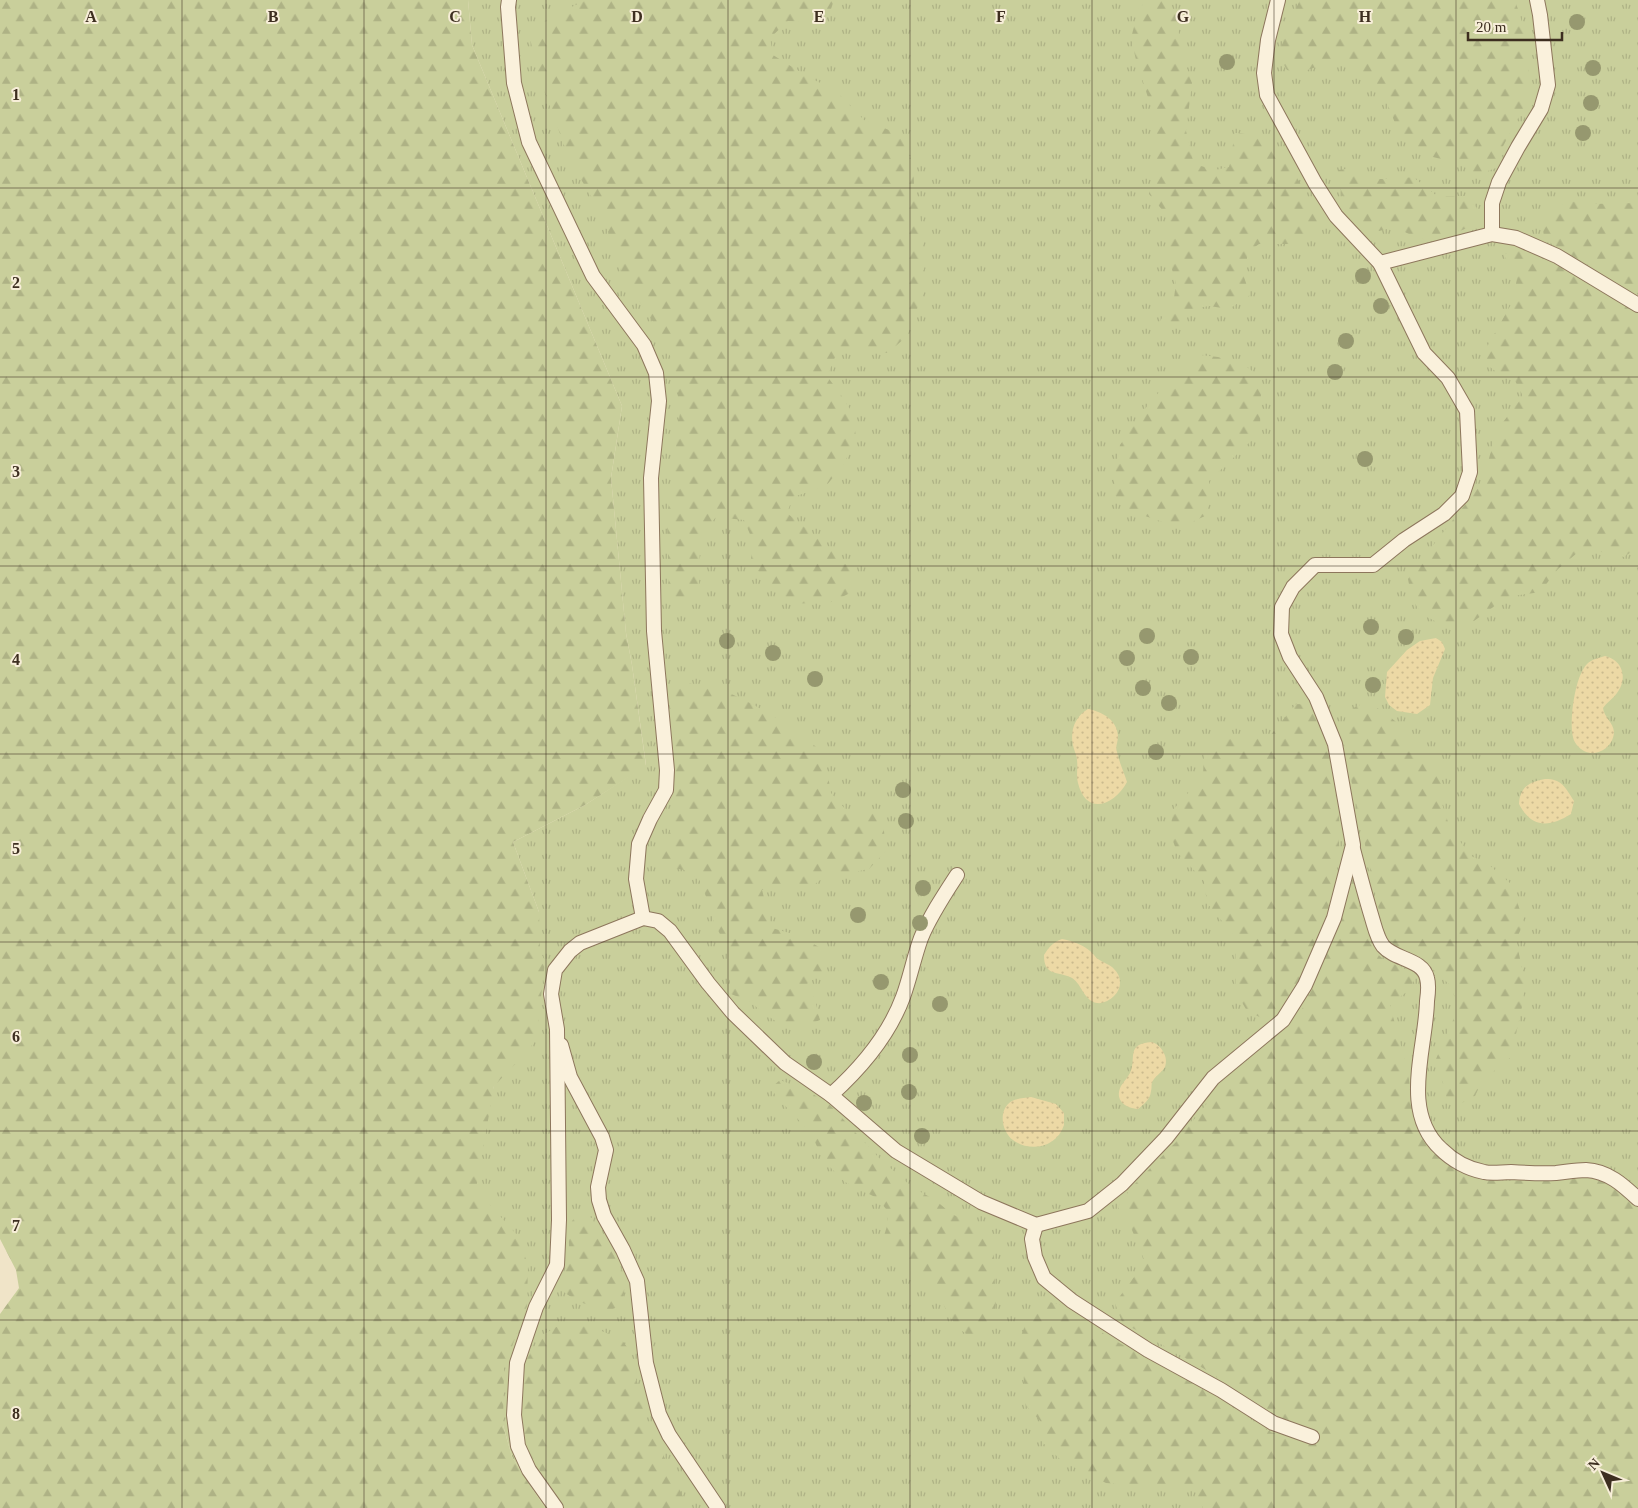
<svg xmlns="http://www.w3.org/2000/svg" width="1638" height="1508" viewBox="0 0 1638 1508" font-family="Georgia,serif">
  <defs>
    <pattern id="grass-tufts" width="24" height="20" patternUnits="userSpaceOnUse" patternTransform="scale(1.25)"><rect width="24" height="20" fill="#c9cf9b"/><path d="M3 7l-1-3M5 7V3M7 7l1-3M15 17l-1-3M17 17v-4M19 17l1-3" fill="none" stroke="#aeb285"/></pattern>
    <pattern id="forest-firs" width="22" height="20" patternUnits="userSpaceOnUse" patternTransform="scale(1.25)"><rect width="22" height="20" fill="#c9cf9b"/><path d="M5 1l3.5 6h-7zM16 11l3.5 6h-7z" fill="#aeb285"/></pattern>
    <pattern id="sand-dots" width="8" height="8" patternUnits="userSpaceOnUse" patternTransform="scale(1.25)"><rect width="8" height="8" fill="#ecd9a5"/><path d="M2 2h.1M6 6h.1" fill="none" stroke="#cbbb8e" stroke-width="1.8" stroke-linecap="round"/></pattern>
  </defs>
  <rect width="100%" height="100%" fill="#f0e4c8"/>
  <polygon fill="url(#grass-tufts)" points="468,0 1638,0 1638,1508 545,1508 512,1457 503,1425 436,1309 539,912 513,842 585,805 646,765 632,665 626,633 611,478 622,406 472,45"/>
  <g fill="url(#forest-firs)">
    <polygon points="0,0 468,0 472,45 622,406 611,478 626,633 632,665 646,766 585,805 513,842 539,912 540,951 545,961 538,1024 531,1048 494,1086 476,1189 516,1234 528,1264 527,1306 504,1368 503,1425 512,1457 545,1508 0,1508 0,1314 19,1288 16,1270 0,1239"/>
    <polygon points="586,0 834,0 829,15 813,23 788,21 770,38 773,55 810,78 835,90 864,120 899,134 913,163 914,184 923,233 925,288 907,336 888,353 860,350 836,355 827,376 841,395 853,414 856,437 844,464 826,486 793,497 787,513 839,555 855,575 850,593 832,602 791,604 768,585 751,561 752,539 744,520 716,517 700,537 699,588 684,600 675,600 669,591 667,520 680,412 675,367 659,331 622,275 612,240 591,196 570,161 538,74 530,38 547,19"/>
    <polygon points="1148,0 1164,0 1172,7 1178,22 1180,48 1192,83 1186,131 1194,164 1215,170 1229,167 1235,133 1255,135 1281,150 1304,190 1320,225 1312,234 1293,244 1259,244 1248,252 1244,277 1250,295 1229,309 1209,306 1192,309 1184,322 1169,332 1159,323 1174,298 1176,283 1166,249 1169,218 1149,194 1152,176 1157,165 1152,142 1152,110 1136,60 1131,38 1139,8"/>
    <polygon points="1300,0 1515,0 1527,38 1529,87 1524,107 1501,150 1496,168 1477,175 1461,164 1417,153 1400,136 1381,87 1353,68 1336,60 1299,73 1287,70 1279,56 1286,29"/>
    <path d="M1355 168 1371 179H1394L1413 177 1437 196H1465L1477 208 1469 227C1457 232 1442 241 1428 240 1417 239 1405 232 1395 227L1379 231 1363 230C1347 209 1339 197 1338 170Z"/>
    <polygon points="1570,201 1591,204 1638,203 1638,293 1553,245 1544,237 1542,222 1550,210"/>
    <path d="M1517 247 1555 262 1638 312V547L1624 557 1583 548 1558 569 1540 592 1507 597 1474 621 1451 629C1422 615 1414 613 1408 579L1423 558 1482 483 1497 430 1523 396 1513 377 1499 374 1485 363 1488 345 1513 301 1517 278 1504 255Z"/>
    <polygon points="1200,355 1218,357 1243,364 1256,374 1261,393 1260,426 1254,438 1209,481 1210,497 1205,516 1192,522 1166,523 1124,509 1115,495 1115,474 1120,445 1150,402 1172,378"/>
    <path d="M680 682C700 685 722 689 740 698 770 712 798 732 824 753L831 793 846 810 874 811 884 816V831L886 851 869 869 849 873 828 874 815 884H788L762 890 772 928 800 936 824 950V971L807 984 815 1000 820 1020 805 1026 782 1025 763 1013 751 1002 731 994 727 947 714 923 709 904 699 879 684 870 668 867 659 855C663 846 669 837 671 827 681 789 672 737 669 697Z"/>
    <path d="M1368 703 1384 712 1401 726 1406 740 1418 749 1437 768 1443 787 1442 804 1450 828 1471 856 1488 864 1511 884 1524 922 1516 940 1525 982 1523 1002 1511 1057 1482 1081 1475 1096 1458 1105 1447 1101 1444 1086 1438 1070 1436 1059 1454 1018 1456 1002 1451 986 1420 957 1400 950 1390 942 1384 934 1342 737C1344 718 1346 707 1368 703Z"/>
    <polygon points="1296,704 1311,705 1328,747 1339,812 1339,851 1328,910 1301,978 1290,1001 1268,1021 1247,1011 1236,992 1236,938 1207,903 1204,881 1177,852 1170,833 1173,810 1203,776 1204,754 1216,740 1269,737"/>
    <path d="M1353 878C1358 898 1367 947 1382 958 1394 967 1406 965 1415 978 1410 992 1402 997 1389 1001 1395 1026 1403 1050 1408 1075 1412 1093 1411 1119 1421 1134 1451 1186 1503 1183 1556 1179 1569 1178 1584 1174 1597 1178 1614 1182 1628 1198 1638 1211V1508H1203L1196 1492 1179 1486 1147 1487 1106 1483 1062 1461 1042 1442 1043 1424 1026 1406 1023 1369 1016 1349 1029 1315 1040 1299 1070 1308 1108 1337 1200 1386 1270 1432 1311 1444 1314 1426 1280 1418 1238 1393 1208 1371 1122 1322 1115 1303 1145 1262 1132 1230 1118 1207 1131 1188 1176 1142 1224 1082 1282 1034 1300 1013 1313 987 1339 924Z"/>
    <polygon points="780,1080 808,1091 830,1105 880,1159 912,1187 935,1200 952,1214 976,1226 992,1243 996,1299 994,1327 972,1338 958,1328 947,1313 939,1292 926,1278 913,1273 894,1257 883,1239 888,1223 886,1209 877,1198 845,1182 823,1160 811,1133 775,1095 772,1087"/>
    <path d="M580 1214 592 1218 601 1231 625 1276 624 1294 620 1306 608 1311C591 1306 575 1302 562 1290 563 1277 565 1271 568 1258 572 1242 562 1224 580 1214Z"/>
    <polygon points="579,1325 599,1330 621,1339 627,1347 627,1364 635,1377 641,1392 645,1427 658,1444 684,1499 682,1508 566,1508 528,1453 520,1414 522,1367 541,1336 556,1327"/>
  </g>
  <g fill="url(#sand-dots)">
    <polygon points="1436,638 1442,642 1445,649 1433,678 1430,705 1417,714 1397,711 1389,705 1385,697 1387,672 1407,650 1420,641"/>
    <path d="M1605 656C1623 660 1628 679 1617 693 1613 699 1607 702 1603 708 1604 717 1613 722 1614 732 1614 738 1610 745 1606 748 1599 753 1592 755 1584 751 1579 748 1574 743 1573 737 1569 720 1575 676 1587 664 1592 659 1599 658 1605 656Z"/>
    <path d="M1088 709C1103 712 1117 720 1118 736 1118 742 1115 747 1117 752 1119 762 1124 772 1127 782 1114 806 1086 816 1078 783 1076 775 1078 768 1077 760 1077 756 1075 753 1074 749 1069 733 1074 717 1088 709Z"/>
    <path d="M1545 779C1562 779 1565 787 1574 801L1571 814C1550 827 1532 829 1519 804 1520 787 1529 782 1545 779Z"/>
    <path d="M1062 939C1072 941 1082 944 1090 951 1093 953 1095 957 1098 959 1103 963 1110 964 1114 969 1122 976 1122 989 1114 996 1110 1000 1103 1004 1097 1003 1083 1001 1082 982 1070 977 1056 971 1044 976 1044 955 1049 947 1053 942 1062 939Z"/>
    <path d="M1152 1042C1161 1045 1169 1057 1165 1067 1162 1073 1154 1076 1152 1083 1151 1085 1152 1088 1151 1091 1150 1100 1144 1104 1138 1109 1125 1108 1114 1100 1121 1086 1124 1081 1128 1077 1130 1073 1137 1058 1125 1044 1152 1042Z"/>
    <path d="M1031 1097 1056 1104 1064 1113C1064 1116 1064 1121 1064 1125 1057 1147 1031 1153 1013 1140 1001 1131 998 1109 1012 1101 1018 1098 1025 1098 1031 1097Z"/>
  </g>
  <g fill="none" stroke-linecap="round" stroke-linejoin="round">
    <g stroke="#8d765c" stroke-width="16">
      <g id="lane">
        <polyline points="509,0 508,7 514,83 529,142 593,276 644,345 656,373 659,401 651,478 654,631 667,770 666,790 650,819 639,844 636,879 643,918"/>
        <polyline points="1278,0 1268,40 1264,73 1267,95 1315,183 1336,216 1380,263"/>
        <polyline points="1492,234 1492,203 1499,182 1518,147 1541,109 1548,85 1540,15 1537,0"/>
        <path d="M1353 849C1359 872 1365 895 1372 918 1375 928 1377 938 1383 946 1395 960 1423 959 1427 978 1429 985 1428 994 1427 1001 1426 1049 1400 1111 1441 1149 1452 1160 1468 1169 1484 1172 1492 1174 1502 1172 1511 1172 1526 1173 1541 1174 1556 1173 1566 1172 1576 1170 1586 1170 1608 1171 1623 1185 1638 1199"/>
        <polyline points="561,1045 570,1077 602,1137 606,1150 598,1187 599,1200 604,1216 623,1250 637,1281 646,1363 659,1414 669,1435 718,1508"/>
        <path d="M831 1095C861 1068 889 1035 903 997 910 978 914 957 921 938 930 916 944 895 957 875"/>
        <polyline points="1036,1225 1032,1239 1035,1257 1044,1278 1072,1301 1148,1350 1221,1390 1273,1423 1312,1437"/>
        <polyline points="556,1508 529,1470 518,1446 514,1415 517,1363 536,1307 557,1265 559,1220 557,1029 551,994 555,970 570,951 580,943 643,918 658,921 670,931 708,983 733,1013 785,1063 831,1095 896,1151 981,1202 1036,1225 1088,1211 1122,1184 1166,1138 1213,1078 1283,1020 1305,985 1334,918 1353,845 1335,744 1316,697 1290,657 1281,634 1282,607 1293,587 1315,565 1373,565 1404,540 1444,514 1462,496 1470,472 1467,411 1448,378 1424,353 1380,263 1492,234 1516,238 1557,256 1638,305"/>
      </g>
    </g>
    <use href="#lane" stroke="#faf1dc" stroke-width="14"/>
  </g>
  <g fill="#96986f">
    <circle cx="1577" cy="22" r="8"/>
    <circle cx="1227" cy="62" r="8"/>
    <circle cx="1593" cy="68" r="8"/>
    <circle cx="1591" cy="103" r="8"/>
    <circle cx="1583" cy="133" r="8"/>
    <circle cx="1363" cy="276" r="8"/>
    <circle cx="1381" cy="306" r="8"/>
    <circle cx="1346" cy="341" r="8"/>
    <circle cx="1335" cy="372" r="8"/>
    <circle cx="1365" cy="459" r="8"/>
    <circle cx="1371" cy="627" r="8"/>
    <circle cx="1147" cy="636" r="8"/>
    <circle cx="1406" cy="637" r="8"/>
    <circle cx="727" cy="641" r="8"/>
    <circle cx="773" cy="653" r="8"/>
    <circle cx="1191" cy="657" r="8"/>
    <circle cx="1127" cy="658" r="8"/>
    <circle cx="815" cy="679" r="8"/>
    <circle cx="1373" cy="685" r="8"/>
    <circle cx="1143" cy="688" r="8"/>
    <circle cx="1169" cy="703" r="8"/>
    <circle cx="1156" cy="752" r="8"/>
    <circle cx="903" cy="790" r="8"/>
    <circle cx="906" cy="821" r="8"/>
    <circle cx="923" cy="888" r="8"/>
    <circle cx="858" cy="915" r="8"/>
    <circle cx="920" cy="923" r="8"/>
    <circle cx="881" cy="982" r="8"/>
    <circle cx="940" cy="1004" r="8"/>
    <circle cx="910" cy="1055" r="8"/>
    <circle cx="814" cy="1062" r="8"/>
    <circle cx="909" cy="1092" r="8"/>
    <circle cx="864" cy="1103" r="8"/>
    <circle cx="922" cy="1136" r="8"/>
  </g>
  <path fill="none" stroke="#3d2e20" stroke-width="1" stroke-opacity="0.55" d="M182 0V1508M364 0V1508M546 0V1508M728 0V1508M910 0V1508M1092 0V1508M1274 0V1508M1456 0V1508M0 188H1638M0 377H1638M0 566H1638M0 754H1638M0 942H1638M0 1131H1638M0 1320H1638"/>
  <g font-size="16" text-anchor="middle" font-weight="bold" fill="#3d2e20" stroke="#f7eed8" stroke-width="4" stroke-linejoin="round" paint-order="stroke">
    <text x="91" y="22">A</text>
    <text x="273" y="22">B</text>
    <text x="455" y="22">C</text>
    <text x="637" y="22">D</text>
    <text x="819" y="22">E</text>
    <text x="1001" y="22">F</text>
    <text x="1183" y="22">G</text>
    <text x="1365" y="22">H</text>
    <text x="16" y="100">1</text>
    <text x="16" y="288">2</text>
    <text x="16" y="477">3</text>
    <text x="16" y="665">4</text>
    <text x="16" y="854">5</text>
    <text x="16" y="1042">6</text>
    <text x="16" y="1231">7</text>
    <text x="16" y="1419">8</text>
  </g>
  <g transform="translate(1603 1473) rotate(314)" stroke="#f7eed8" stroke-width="4" paint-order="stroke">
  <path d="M0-4L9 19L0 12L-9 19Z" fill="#3d2e20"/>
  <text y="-8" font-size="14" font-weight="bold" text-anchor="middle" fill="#3d2e20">N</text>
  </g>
  <path d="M1468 32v8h94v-8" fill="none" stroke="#3d2e20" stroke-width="2.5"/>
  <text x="1476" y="32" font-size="15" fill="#3d2e20" stroke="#f7eed8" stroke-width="4" paint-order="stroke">20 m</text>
</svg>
